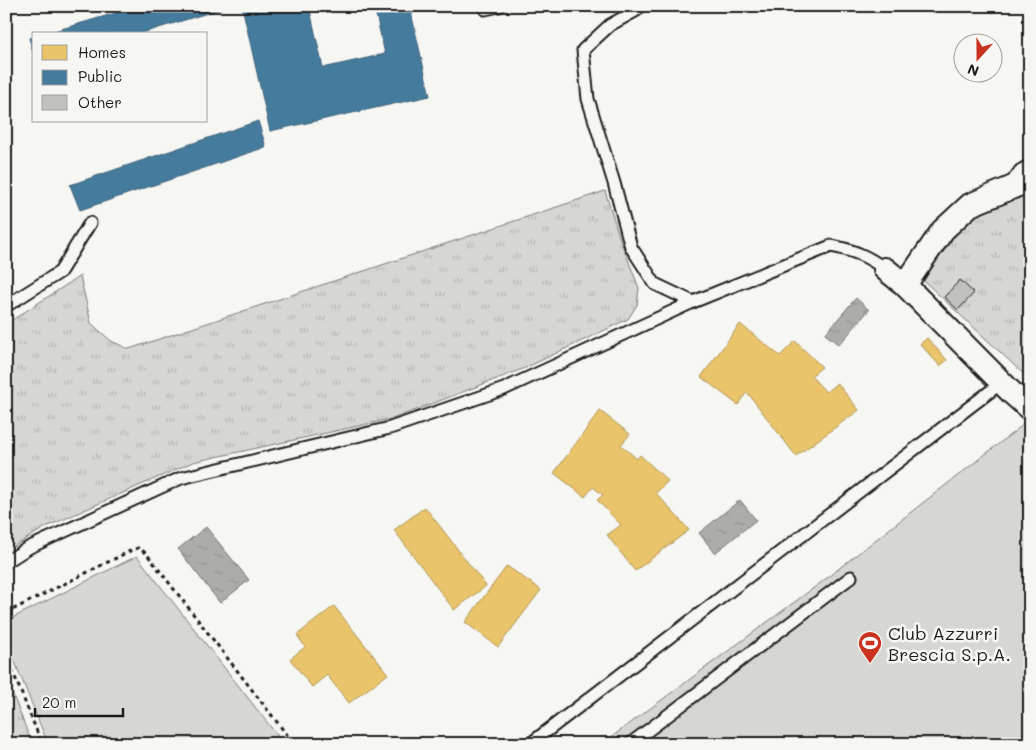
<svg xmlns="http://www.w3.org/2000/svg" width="1036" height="750" viewBox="0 0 1036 750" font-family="Mali,sans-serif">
  <defs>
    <pattern id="grass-tufts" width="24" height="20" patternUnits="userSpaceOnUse" patternTransform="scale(1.25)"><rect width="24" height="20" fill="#d6d6d2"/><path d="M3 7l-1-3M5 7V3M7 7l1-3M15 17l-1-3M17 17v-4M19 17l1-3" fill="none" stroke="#b7b7b4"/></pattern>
    <pattern id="water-ripples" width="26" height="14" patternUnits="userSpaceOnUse" patternTransform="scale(1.25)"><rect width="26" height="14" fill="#acaca9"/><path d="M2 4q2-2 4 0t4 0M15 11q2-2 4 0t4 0" fill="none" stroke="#939391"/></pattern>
  </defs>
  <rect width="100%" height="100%" fill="#f6f6f2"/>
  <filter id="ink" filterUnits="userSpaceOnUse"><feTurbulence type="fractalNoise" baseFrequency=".02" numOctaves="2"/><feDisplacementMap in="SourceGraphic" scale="10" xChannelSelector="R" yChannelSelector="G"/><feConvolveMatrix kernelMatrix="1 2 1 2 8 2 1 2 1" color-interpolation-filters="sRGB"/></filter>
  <g filter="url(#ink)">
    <g fill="url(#grass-tufts)" stroke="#797977">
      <polygon points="1030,187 1030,380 924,281 946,243 964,218"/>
      <polygon points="605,191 620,239 639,288 637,305 628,319 525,368 395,418 193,462 46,527 6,551 6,324 80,276 91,323 111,341 129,349"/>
      <polygon points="6,677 32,744 6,744"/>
    </g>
    <g fill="#d6d6d2" stroke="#797977">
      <polygon points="1024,424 1030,430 1030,744 602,744 819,584"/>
      <polygon points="137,556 284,744 48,744 6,640 6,621"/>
    </g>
    <g fill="url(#water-ripples)" stroke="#727271">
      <polygon points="856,298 869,310 839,345 825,334"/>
      <polygon points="740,500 756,520 715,553 699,533"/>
      <polygon points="206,527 249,580 220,603 178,549"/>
    </g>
    <g fill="#e9c46a" stroke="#ac9253">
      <polygon points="740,324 780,356 795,341 822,367 811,376 826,392 837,383 859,410 796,456 747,392 738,405 701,377"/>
      <polygon points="927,338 947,360 940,366 920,344"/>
      <polygon points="600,411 630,434 621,445 637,459 640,455 668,481 656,493 689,530 635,571 607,535 621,525 597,500 603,495 593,487 585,497 554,473"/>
      <polygon points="425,507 486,586 454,610 394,530"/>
      <polygon points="507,566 541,590 498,647 465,622"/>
      <polygon points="334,606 388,674 349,703 327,675 312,687 290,659 305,647 297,635"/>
    </g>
    <g fill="#457b9d" stroke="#395e76">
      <polygon points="140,6 223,6 224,8 139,34 44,34"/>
      <polygon points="242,6 309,6 323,68 385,54 374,6 420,6 410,8 430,96 270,131"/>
      <polygon points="34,37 34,55 29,38"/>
      <polygon points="258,121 266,147 80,210 70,185"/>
    </g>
    <polygon fill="#c0c0bd" stroke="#1c1c1c" points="960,280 974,293 958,310 944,297"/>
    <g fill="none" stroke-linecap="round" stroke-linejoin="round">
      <g stroke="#1c1c1c" stroke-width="15">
        <g id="lane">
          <path d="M639 6 637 10 610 25 583 50 588 99 614 183 631 247 655 284 693 302 831 246C853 250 867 256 885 269"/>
          <polyline points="485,9 499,6"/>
          <polyline points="1010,185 1020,171 1030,165"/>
          <polyline points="6,306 60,272 90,223"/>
          <polyline points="6,562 28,548 181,478 390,428 504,389 693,302"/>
          <polyline points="530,744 1001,383"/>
          <polyline points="630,744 851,577"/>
        </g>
      </g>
      <g stroke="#1c1c1c" stroke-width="26">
        <g id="street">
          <polyline points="885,269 905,285 1013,394 1030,409"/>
          <polyline points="905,285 943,230 970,205 1030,180"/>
        </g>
      </g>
      <g stroke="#1c1c1c" stroke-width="3" stroke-dasharray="4 4" stroke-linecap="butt">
        <polyline points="6,613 130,551 138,548 146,553 294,744"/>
        <polyline points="6,655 42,744"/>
      </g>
      <use href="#lane" stroke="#f6f6f2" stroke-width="11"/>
      <use href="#street" stroke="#f6f6f2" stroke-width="22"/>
    </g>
  </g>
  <defs>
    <g id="stadium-pin" transform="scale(1.25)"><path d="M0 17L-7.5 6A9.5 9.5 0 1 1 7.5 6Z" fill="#c8321e" stroke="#f6f6f2"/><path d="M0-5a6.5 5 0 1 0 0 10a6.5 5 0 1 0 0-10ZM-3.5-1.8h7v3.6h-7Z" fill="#fff"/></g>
  </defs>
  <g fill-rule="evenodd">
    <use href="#stadium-pin" x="870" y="643"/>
  </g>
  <g text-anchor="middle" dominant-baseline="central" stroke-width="5" stroke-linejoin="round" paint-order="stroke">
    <g font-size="18" fill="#1c1c1c" stroke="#f6f6f2" text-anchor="start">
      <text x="888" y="633">Club Azzurri<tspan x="888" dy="21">Brescia S.p.A.</tspan></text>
    </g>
  </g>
  <rect width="1036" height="750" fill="none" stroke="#f6f6f2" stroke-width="25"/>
  <rect x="12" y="12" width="1011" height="725" fill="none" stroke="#1c1c1c" stroke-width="2" filter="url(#ink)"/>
  <rect x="32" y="32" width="175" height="90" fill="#f6f6f2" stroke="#9f9f9c"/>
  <rect x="42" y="45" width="25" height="15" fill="#e9c46a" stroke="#9f9f9c"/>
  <text x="78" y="58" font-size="15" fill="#1c1c1c">Homes</text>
  <rect x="42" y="70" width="25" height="15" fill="#457b9d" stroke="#9f9f9c"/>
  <text x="78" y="82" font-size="15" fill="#1c1c1c">Public</text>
  <rect x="42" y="95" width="25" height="15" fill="#c0c0bd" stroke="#9f9f9c"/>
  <text x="78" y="108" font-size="15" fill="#1c1c1c">Other</text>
  <g transform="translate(978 58) rotate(201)"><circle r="24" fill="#f6f6f2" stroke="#9f9f9c"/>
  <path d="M0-4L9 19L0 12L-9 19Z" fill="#c8321e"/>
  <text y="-8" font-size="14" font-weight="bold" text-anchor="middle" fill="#1c1c1c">N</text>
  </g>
  <path d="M35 708v8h88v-8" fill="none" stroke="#1c1c1c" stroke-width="2.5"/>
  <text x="42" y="708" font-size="15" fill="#1c1c1c" stroke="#f6f6f2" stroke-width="4" paint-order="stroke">20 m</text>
</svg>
